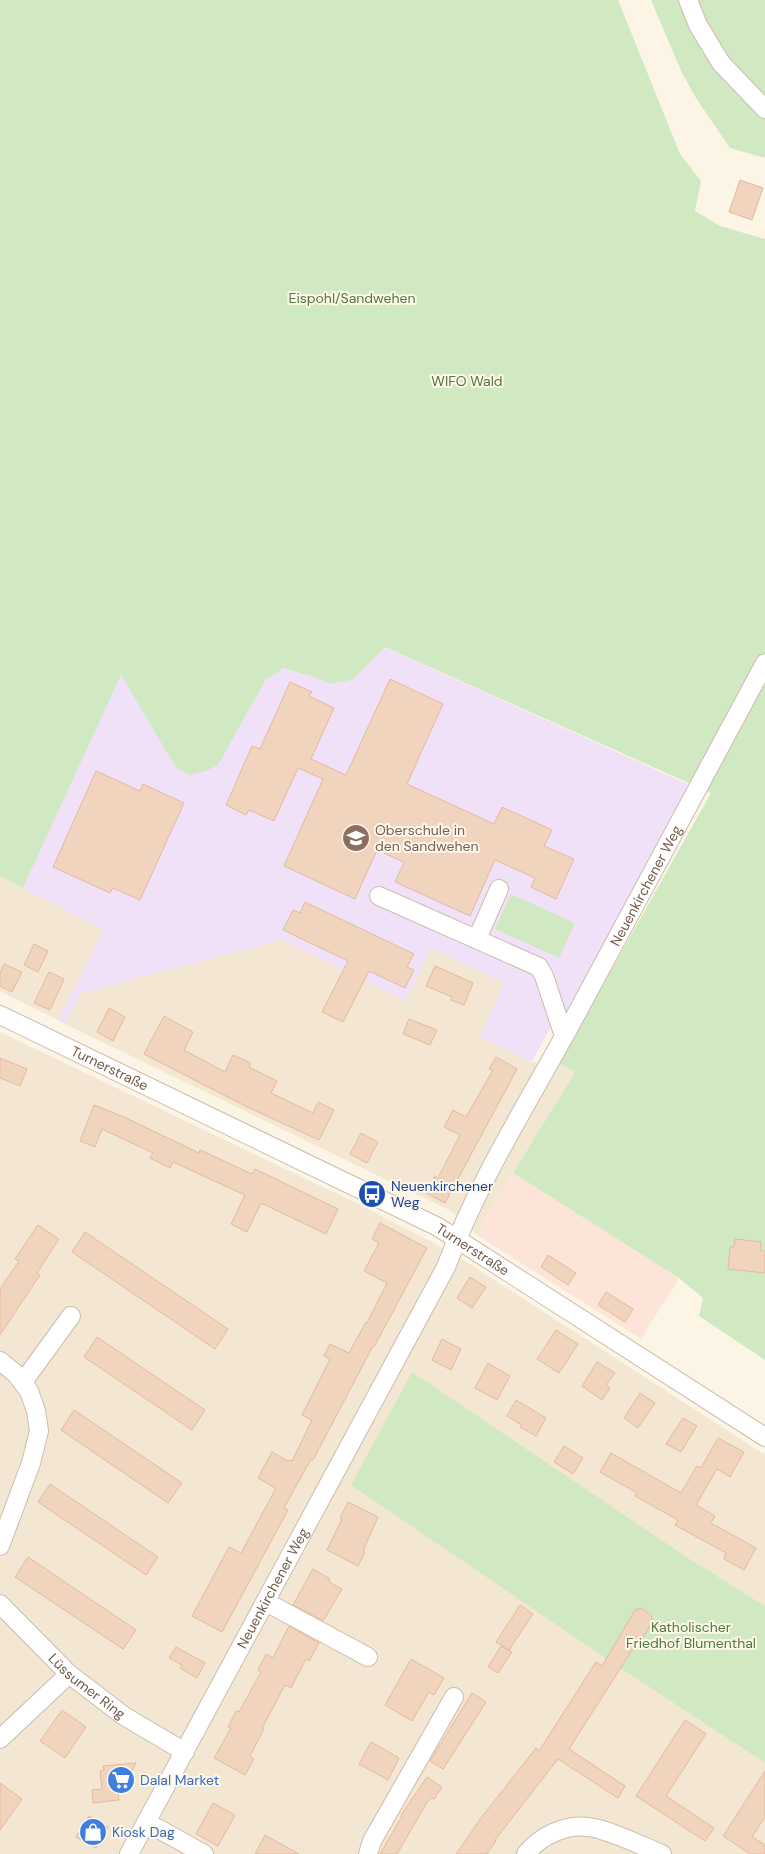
<svg xmlns="http://www.w3.org/2000/svg" width="765" height="1854" viewBox="0 0 765 1854" font-family="'DM Sans',sans-serif">
  <rect width="100%" height="100%" fill="#fcf4e4"/>
  <g fill="#f3e6d3">
    <polygon points="0,876 104,930 58,1020 0,991"/>
    <polygon points="281,940 406,1001 431,948 504,983 480,1037 532,1062 559,1063 575,1072 490,1210 477,1235 451,1211 65,1024 80,993"/>
    <polygon points="0,1032 354,1202 430,1241 468,1263 765,1455 765,1854 0,1854"/>
  </g>
  <polygon fill="#fce5d8" points="513,1173 679,1278 641,1339 477,1235 490,1210"/>
  <polygon fill="#f1e1f8" points="384,647 694,787 564,1022 552,1025 532,1062 480,1037 504,983 431,948 406,1001 281,940 81,993 65,1024 58,1020 104,930 23,888 121,674 176,768 275,672 284,668 311,676 331,684 352,680"/>
  <g fill="#d0e9c3">
    <polygon points="0,0 618,0 680,154 701,181 695,211 720,226 765,239 765,1360 699,1316 703,1298 679,1278 513,1173 575,1072 559,1063 711,793 385,647 352,680 331,684 311,676 283,668 265,681 218,765 206,771 189,775 176,768 121,675 23,888 0,876"/>
    <polygon points="651,0 765,0 765,158 730,148 696,98 682,73"/>
    <polygon points="511,894 575,923 559,958 495,929"/>
    <polygon points="412,1372 691,1560 765,1606 765,1763 604,1657 351,1485"/>
  </g>
  <g fill="#f0d4bd" stroke="#e2bb9d">
    <polygon points="740,180 763,188 752,220 729,212"/>
    <polygon points="390,679 443,704 407,784 494,824 502,807 552,830 544,846 574,859 556,899 531,887 535,878 495,860 470,916 395,882 404,862 377,850 355,899 284,866 323,779 298,768 274,821 249,810 246,815 226,805 252,746 260,749 290,682 312,692 309,696 334,708 311,759 346,775"/>
    <polygon points="96,771 140,791 143,784 184,803 140,900 113,888 110,893 53,867"/>
    <polygon points="305,902 414,954 407,967 414,970 405,988 369,971 343,1022 322,1012 348,961 283,930 293,910 300,913"/>
    <polygon points="34,944 48,951 38,972 24,965"/>
    <polygon points="4,964 22,972 12,992 0,986 0,973"/>
    <polygon points="435,966 473,983 464,1005 451,1000 452,997 426,986"/>
    <polygon points="49,972 64,979 50,1010 34,1003"/>
    <polygon points="109,1008 125,1017 113,1041 97,1032"/>
    <polygon points="164,1016 193,1032 184,1050 225,1072 233,1055 251,1063 249,1067 277,1081 271,1093 313,1113 318,1102 334,1110 319,1140 245,1106 144,1054"/>
    <polygon points="409,1019 437,1030 430,1045 403,1034"/>
    <polygon points="496,1057 517,1069 445,1203 426,1193 435,1176 438,1178 460,1135 444,1127 453,1110 466,1117 493,1070 489,1069"/>
    <polygon points="0,1058 27,1069 20,1086 0,1078"/>
    <polygon points="94,1105 124,1117 199,1153 200,1150 252,1174 255,1169 338,1209 326,1234 261,1203 247,1232 231,1224 245,1195 173,1162 170,1168 150,1158 153,1153 102,1129 95,1147 80,1141"/>
    <polygon points="361,1133 378,1142 367,1163 350,1154"/>
    <polygon points="380,1223 427,1248 374,1347 373,1346 313,1460 311,1459 284,1508 288,1510 222,1632 192,1616 229,1547 241,1553 275,1490 275,1488 258,1478 272,1452 288,1461 289,1460 292,1461 312,1420 302,1415 330,1359 324,1356 330,1344 349,1353 366,1322 367,1323 387,1283 364,1271 379,1243 372,1239"/>
    <polygon points="38,1225 59,1239 37,1273 40,1275 0,1335 0,1289 19,1261 15,1259"/>
    <polygon points="85,1232 228,1329 215,1349 72,1252"/>
    <polygon points="735,1239 761,1242 760,1250 765,1251 765,1273 728,1269 730,1247 734,1247"/>
    <polygon points="548,1255 576,1273 568,1285 541,1267"/>
    <polygon points="470,1277 486,1287 472,1308 457,1298"/>
    <polygon points="606,1292 633,1309 625,1322 598,1305"/>
    <polygon points="556,1330 578,1344 559,1373 537,1359"/>
    <polygon points="97,1337 205,1410 192,1430 84,1357"/>
    <polygon points="442,1339 461,1349 451,1370 432,1360"/>
    <polygon points="597,1362 615,1373 606,1385 610,1388 602,1400 582,1386"/>
    <polygon points="488,1363 510,1376 497,1400 475,1388"/>
    <polygon points="640,1393 655,1403 638,1428 624,1418"/>
    <polygon points="516,1400 546,1418 536,1436 520,1427 522,1425 507,1416"/>
    <polygon points="74,1410 182,1483 168,1503 61,1430"/>
    <polygon points="683,1418 697,1426 681,1452 666,1444"/>
    <polygon points="718,1438 744,1452 730,1477 717,1469 696,1505 715,1516 711,1523 756,1548 744,1570 724,1559 726,1553 675,1525 678,1520 635,1496 637,1493 600,1472 611,1453 681,1493 697,1466 701,1468"/>
    <polygon points="564,1446 583,1458 573,1474 554,1462"/>
    <polygon points="50,1484 158,1557 146,1575 38,1502"/>
    <polygon points="348,1502 378,1517 363,1551 365,1552 358,1566 327,1550 342,1519 340,1518"/>
    <polygon points="28,1557 136,1630 123,1649 15,1577"/>
    <polygon points="313,1569 330,1579 329,1582 342,1589 323,1621 293,1605"/>
    <polygon points="520,1605 533,1614 509,1650 496,1642"/>
    <polygon points="641,1608 651,1615 653,1622 638,1645 636,1644 569,1749 625,1786 618,1798 558,1759 495,1840 496,1841 487,1854 456,1854 481,1818 536,1748 539,1751 596,1662 602,1666 635,1610"/>
    <polygon points="289,1626 319,1643 309,1661 306,1659 291,1688 285,1685 262,1728 264,1729 250,1756 254,1759 245,1775 214,1758 231,1728 228,1727 236,1711 239,1712 261,1672 258,1670 266,1654 273,1658"/>
    <polygon points="501,1646 512,1652 498,1673 488,1667"/>
    <polygon points="176,1647 205,1663 197,1678 180,1668 182,1665 169,1658"/>
    <polygon points="411,1659 444,1678 434,1695 429,1692 412,1721 385,1705"/>
    <polygon points="472,1693 486,1702 443,1769 430,1761"/>
    <polygon points="62,1710 86,1727 65,1758 40,1741"/>
    <polygon points="685,1720 706,1734 666,1796 714,1828 705,1841 636,1796"/>
    <polygon points="371,1742 399,1758 388,1780 359,1764"/>
    <polygon points="136,1763 123,1789 118,1790 119,1800 93,1803 92,1790 102,1789 100,1771 104,1770 103,1766"/>
    <polygon points="765,1771 765,1817 752,1837 765,1845 765,1854 750,1854 723,1836"/>
    <polygon points="427,1777 442,1787 434,1799 431,1798 426,1804 397,1854 380,1854 402,1816 401,1815"/>
    <polygon points="0,1783 22,1799 0,1830"/>
    <polygon points="213,1803 235,1815 218,1846 196,1834"/>
    <polygon points="89,1816 108,1827 96,1848 76,1837"/>
    <polygon points="265,1835 299,1854 255,1854"/>
  </g>
  <g fill="none" stroke-linecap="round" stroke-linejoin="round">
    <g stroke="#cdbcab" stroke-width="20">
      <g id="minor">
        <polyline points="688,0 698,25 721,63 765,109"/>
        <polyline points="379,896 539,967 544,976 564,1036"/>
        <polyline points="477,939 499,889"/>
        <path id="s1" d="M0 1015 438 1227 765 1437"/>
        <polyline points="0,1361 16,1374 29,1391 36,1411 39,1431 31,1463 0,1546"/>
        <polyline points="23,1382 71,1316"/>
        <polyline points="266,1602 368,1657"/>
        <path id="s2" d="M0 1604 69 1674 124 1716 185 1752"/>
        <polyline points="0,1739 69,1674"/>
        <polyline points="146,1822 204,1854"/>
        <path id="s3" d="M129 1854 446 1267C478 1181 528 1103 572 1022 637 903 701 783 765 663"/>
        <polyline points="368,1854 372,1841 454,1697"/>
        <path d="M526 1854C540 1836 565 1824 588 1827 608 1829 642 1846 662 1854"/>
      </g>
    </g>
    <use href="#minor" stroke="#fff" stroke-width="18"/>
  </g>
  <defs>
    <g id="school-disc" transform="scale(1.4375)"><circle r="9.5" fill="#8d6e63" stroke="#fff8ea"/><path d="M0-5L7-2L0 1L-7-2ZM-4 1L0 2.5L4 1V4Q0 6-4 4Z" fill="#fff"/></g>
    <g id="bus-disc" transform="scale(1.4375)"><circle r="9.5" fill="#1a4fb4" stroke="#fff8ea"/><path d="M-5-6H5V4H4V6H2V4H-2V6H-4V4H-5ZM-3.5-4V0h7V-4ZM-3.5 1.2v1.5H-2V1.2ZM2 1.2v1.5H3.5V1.2Z" fill="#fff"/></g>
    <g id="supermarket-disc" transform="scale(1.4375)"><circle r="9.5" fill="#3f7fe0" stroke="#fff8ea"/><path d="M-6-5.5h2.5l.6 2H6L4.5 2H-2.5L-4.4-4H-6ZM-1.5 3.2a1.3 1.3 0 1 0 .1 0ZM3 3.2a1.3 1.3 0 1 0 .1 0Z" fill="#fff"/></g>
    <g id="shop-disc" transform="scale(1.4375)"><circle r="9.5" fill="#3f7fe0" stroke="#fff8ea"/><path d="M-5-2.5h2.3a2.7 3.5 0 0 1 5.4 0H5L5.5 6h-11ZM-1.5-2.5h3a1.5 2.3 0 0 0-3 0Z" fill="#fff"/></g>
  </defs>
  <g fill-rule="evenodd">
    <use href="#school-disc" x="356" y="838"/>
    <use href="#bus-disc" x="372" y="1194"/>
    <use href="#supermarket-disc" x="121" y="1780"/>
    <use href="#shop-disc" x="93" y="1832"/>
  </g>
  <g text-anchor="middle" dominant-baseline="central" stroke-width="4" stroke-linejoin="round" paint-order="stroke">
    <g font-size="14" fill="#507942" stroke="#fff8ea">
      <text x="352" y="298">Eispohl/Sandwehen</text>
      <text x="467" y="381">WIFO Wald</text>
      <text x="691" y="1627">Katholischer<tspan x="691" dy="16">Friedhof Blumenthal</tspan></text>
    </g>
    <g font-size="14" fill="#785e54" stroke="#fff8ea" text-anchor="start">
      <text x="375" y="830">Oberschule in<tspan x="375" dy="16">den Sandwehen</tspan></text>
    </g>
    <g font-size="14" fill="#735b4a" stroke="#fff8ea">
      <text stroke="none"><textPath href="#s3" startOffset="1098">Neuenkirchener Weg</textPath></text>
      <text stroke="none"><textPath href="#s1" startOffset="122">Turnerstraße</textPath></text>
      <text stroke="none"><textPath href="#s1" startOffset="528">Turnerstraße</textPath></text>
      <text stroke="none"><textPath href="#s3" startOffset="302">Neuenkirchener Weg</textPath></text>
      <text stroke="none"><textPath href="#s2" startOffset="120">Lüssumer Ring</textPath></text>
    </g>
    <g font-size="14" fill="#164399" stroke="#fff8ea" text-anchor="start">
      <text x="391" y="1186">Neuenkirchener<tspan x="391" dy="16">Weg</tspan></text>
    </g>
    <g font-size="14" fill="#366cbe" stroke="#fff8ea" text-anchor="start">
      <text x="140" y="1780">Dalal Market</text>
      <text x="112" y="1832">Kiosk Dag</text>
    </g>
  </g>
</svg>
